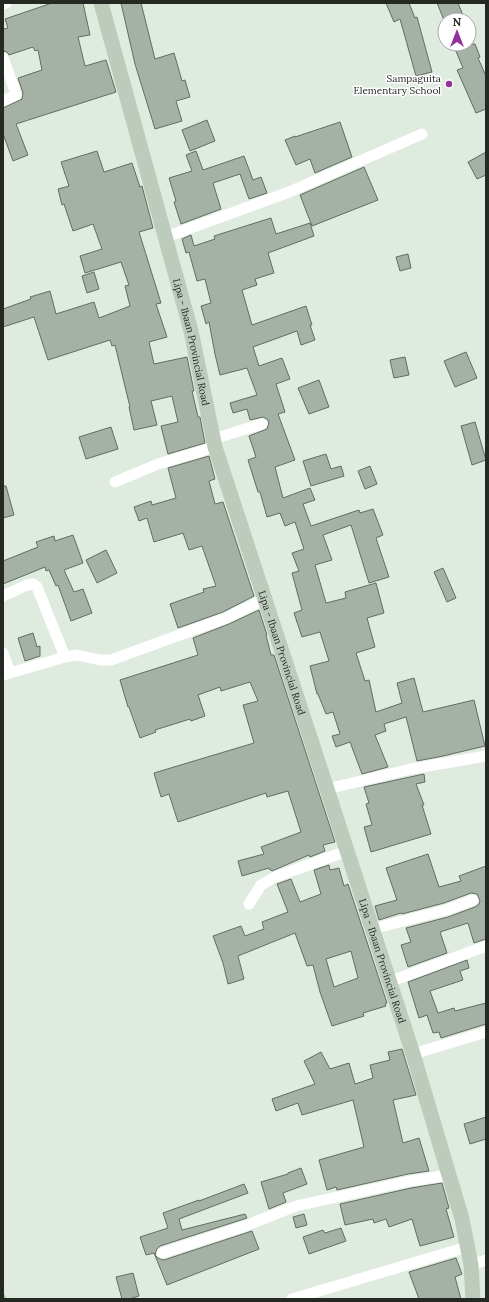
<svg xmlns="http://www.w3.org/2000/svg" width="489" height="1302" viewBox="0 0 489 1302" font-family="Lora,serif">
  <rect width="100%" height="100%" fill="#deebde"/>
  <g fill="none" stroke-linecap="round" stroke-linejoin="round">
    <polyline stroke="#83ce84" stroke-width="4" points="3,1296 4,1299"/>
  </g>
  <g fill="#a5b1a4" stroke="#626d61" fill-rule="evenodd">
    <polygon points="52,3 83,3 90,35 78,37 85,66 106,60 116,92 16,124 28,155 13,161 3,134 3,108 22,99 23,93 18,78 42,70 38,50 35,51 33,47 9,55 7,52 3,51 3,29 8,28 5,19"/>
    <polygon points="121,3 141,3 155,59 174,53 182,81 185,80 190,97 176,101 182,121 155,129 135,64"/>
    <polygon points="386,3 409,3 415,18 417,17 432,72 416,76 400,19 394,22"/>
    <polygon points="437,3 458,3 465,20 444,20"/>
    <polygon points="453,44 475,44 480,57 478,58 486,76 486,109 476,113 457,70 463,68"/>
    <polygon points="207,120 215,141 190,151 182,130"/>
    <polygon points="340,122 352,157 315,173 310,159 296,165 285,140 295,136 295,137"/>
    <polygon points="97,151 104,172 132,163 140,187 142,186 153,228 139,232 161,303 156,304 167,337 149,342 154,364 187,357 194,391 192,391 198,417 200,417 205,443 168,454 161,426 178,422 172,396 151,401 157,425 134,430 129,407 130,407 115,345 112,346 110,340 48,360 34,317 3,327 3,309 31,299 30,297 50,291 56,314 94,302 99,318 130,306 125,286 129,285 121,262 85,273 80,256 102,249 93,224 73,231 64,204 62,205 58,189 69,186 61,162"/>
    <polygon points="196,151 203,170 244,156 253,180 261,177 267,193 249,199 240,174 213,183 221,209 181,224 174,202 176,201 169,178 192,171 186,155"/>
    <polygon points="486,152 486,175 477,179 468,162"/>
    <polygon points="364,167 378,200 312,226 300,195"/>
    <polygon points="271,218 276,234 310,223 314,236 268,253 274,273 255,279 257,285 242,290 252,325 306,306 312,325 310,325 315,340 301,345 297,331 253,347 259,366 282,358 290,379 276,384 285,412 278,414 295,460 275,467 283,498 310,488 315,500 303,504 311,526 359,510 360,513 373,509 383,535 376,538 389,577 369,583 351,525 323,535 332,560 315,565 326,603 346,598 345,592 376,583 384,613 367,618 375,647 356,653 365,681 369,680 376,712 402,703 397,683 414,678 423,712 474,700 485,746 443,756 417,761 406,717 384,724 386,731 375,735 388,767 362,774 350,742 336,747 332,736 340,734 333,712 326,714 318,694 317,694 310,666 329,661 320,632 302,637 294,613 302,610 292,573 299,571 292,553 304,549 295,522 285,526 280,513 267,517 260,492 258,492 248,460 256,457 249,436 267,429 269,422 267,419 263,417 250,420 247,409 233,413 230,403 257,395 247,368 220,375 215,354 209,322 206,324 201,306 211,303 205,279 197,281 189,252 186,253 182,239 191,235 194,246 215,239 214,236"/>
    <polygon points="408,254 411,268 400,271 396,257"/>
    <polygon points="94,272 99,289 87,293 82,276"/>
    <polygon points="466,352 477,378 455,387 444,361"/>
    <polygon points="405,357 409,375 394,378 390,360"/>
    <polygon points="319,380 329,407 309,414 298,388"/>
    <polygon points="475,422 486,460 472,465 461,426"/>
    <polygon points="111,427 118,449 86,459 79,437"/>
    <polygon points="326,454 331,469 341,466 344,476 311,486 303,461"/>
    <polygon points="209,456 215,479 209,481 215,504 223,502 254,596 223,612 178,628 170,604 204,592 203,589 216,586 202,546 189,550 183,533 154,542 147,518 139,521 134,507 151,501 152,505 176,498 168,468"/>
    <polygon points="370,466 377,484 365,489 358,471"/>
    <polygon points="3,486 6,486 14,515 3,518"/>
    <polygon points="73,535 83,563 64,570 74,592 83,589 92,613 71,621 58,585 56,586 49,570 46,571 45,567 3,584 3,561 38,547 36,542 54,536 55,541"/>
    <polygon points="106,550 117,573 97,583 86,560"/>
    <polygon points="443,568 456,598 447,602 434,572"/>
    <polygon points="259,610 267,635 266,635 271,655 274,655 335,842 323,845 325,851 310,857 309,855 272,871 271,870 270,870 269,868 242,876 238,861 264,854 261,847 301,832 288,791 267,797 266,793 178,822 169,794 161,797 154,773 254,743 243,705 258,701 250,682 221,691 220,687 198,695 205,716 191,721 190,719 155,730 156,732 140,738 129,707 128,707 120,680 198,655 193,638 229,624"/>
    <polygon points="33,633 37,647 40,646 40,656 25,661 18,638"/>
    <polygon points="424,774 425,782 416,784 424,805 422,805 431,834 371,852 364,827 372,825 366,804 369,803 364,787"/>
    <polygon points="428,854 439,887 461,881 459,876 486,866 486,939 474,943 468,923 440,932 447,953 408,967 401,945 411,942 406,928 448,917 475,907 479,904 480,901 477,894 471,893 444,903 402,914 401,913 379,920 375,906 397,900 386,868"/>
    <path d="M329 865 330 870 339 868 344 886 348 884 387 1003 385 1004 386 1006 363 1013 364 1016 332 1026 320 992 313 965 307 966 295 933 238 956 244 979 228 984 223 963 213 936 241 926 245 936 264 929 262 922 288 912 277 884 291 879 300 902 321 894 314 870ZM351 951 358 978 334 987 326 959Z"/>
    <polygon points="467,960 469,968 460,971 463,980 430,991 438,1013 454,1008 455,1011 486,1003 486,1024 441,1038 439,1032 433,1033 427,1015 419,1018 408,982"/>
    <polygon points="402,1049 416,1095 393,1100 403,1143 419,1138 429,1171 408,1174 337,1190 336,1187 327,1190 319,1160 364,1147 353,1100 302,1115 298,1103 276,1111 272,1099 315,1084 304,1061 321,1052 330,1069 349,1063 355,1084 373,1078 370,1065 390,1060 388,1052"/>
    <polygon points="486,1117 486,1139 470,1144 464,1124"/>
    <polygon points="301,1168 307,1184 283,1193 286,1202 269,1209 261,1182 288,1174 288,1173"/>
    <polygon points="442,1183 449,1208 446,1209 454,1237 420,1246 412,1219 389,1227 386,1219 374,1223 373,1219 345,1225 340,1204 411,1188"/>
    <polygon points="244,1184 248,1193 179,1219 182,1230 245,1214 247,1218 160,1246 157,1249 155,1255 158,1258 164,1260 252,1231 259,1249 167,1285 154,1253 146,1255 140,1237 168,1228 163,1213 199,1200 199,1201"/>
    <polygon points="304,1214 307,1225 296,1228 293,1217"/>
    <polygon points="341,1228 346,1241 309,1254 303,1237 323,1230 325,1233"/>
    <polygon points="456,1258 462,1274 455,1277 461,1299 419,1299 409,1272"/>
    <polygon points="133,1273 139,1296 129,1299 122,1299 116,1277"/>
  </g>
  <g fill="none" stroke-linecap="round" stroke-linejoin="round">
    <g stroke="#fff" stroke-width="11">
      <polyline points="3,4 6,3"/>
      <polyline points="3,58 15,91 16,95 3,101"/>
      <polyline points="166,237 289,192 422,134"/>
      <polyline points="213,439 262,424"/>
      <polyline points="115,482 158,464 215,447"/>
      <polyline points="3,596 27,585 33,584 37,587 65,657"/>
      <polyline points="3,653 10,673"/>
      <polyline points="3,675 65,657 77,655 100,660 111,660 226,618 265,599"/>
      <polyline points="327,789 411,769 486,756"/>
      <polyline points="249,904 261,885 275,877 347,851"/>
      <polyline points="372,929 446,910 473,900"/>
      <polyline points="389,982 486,946"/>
      <polyline points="413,1054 486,1032"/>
      <polyline points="162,1253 245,1226 296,1206 410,1181 449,1175"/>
      <polyline points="471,1265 486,1260"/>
      <polyline points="292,1299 467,1247"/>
    </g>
    <path stroke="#bdcbbd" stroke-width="15" id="s1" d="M101 3 191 331 215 447 327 789 413 1054 462 1219 471 1265 473 1299"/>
  </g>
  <circle fill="#913199" stroke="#fff" stroke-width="1.5" cx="449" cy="84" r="4"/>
  <g text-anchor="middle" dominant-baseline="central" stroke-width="3" stroke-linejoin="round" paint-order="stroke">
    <g font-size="10" fill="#242924" stroke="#fff" text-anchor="end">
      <text x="441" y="78">Sampaguita<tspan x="441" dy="12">Elementary School</tspan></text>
    </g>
    <g font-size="10" fill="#242924" stroke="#fff">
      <text stroke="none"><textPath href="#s1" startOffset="351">Lipa - Ibaan Provincial Road</textPath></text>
      <text stroke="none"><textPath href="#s1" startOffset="675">Lipa - Ibaan Provincial Road</textPath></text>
      <text stroke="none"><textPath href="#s1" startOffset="999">Lipa - Ibaan Provincial Road</textPath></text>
    </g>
  </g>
  <rect width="489" height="1302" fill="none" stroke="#242924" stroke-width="8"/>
  <g transform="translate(457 32)"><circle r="19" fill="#ffffff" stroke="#a7a9a7"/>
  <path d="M0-3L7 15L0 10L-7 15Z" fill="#913199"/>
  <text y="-6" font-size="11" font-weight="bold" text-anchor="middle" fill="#242924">N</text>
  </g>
</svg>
